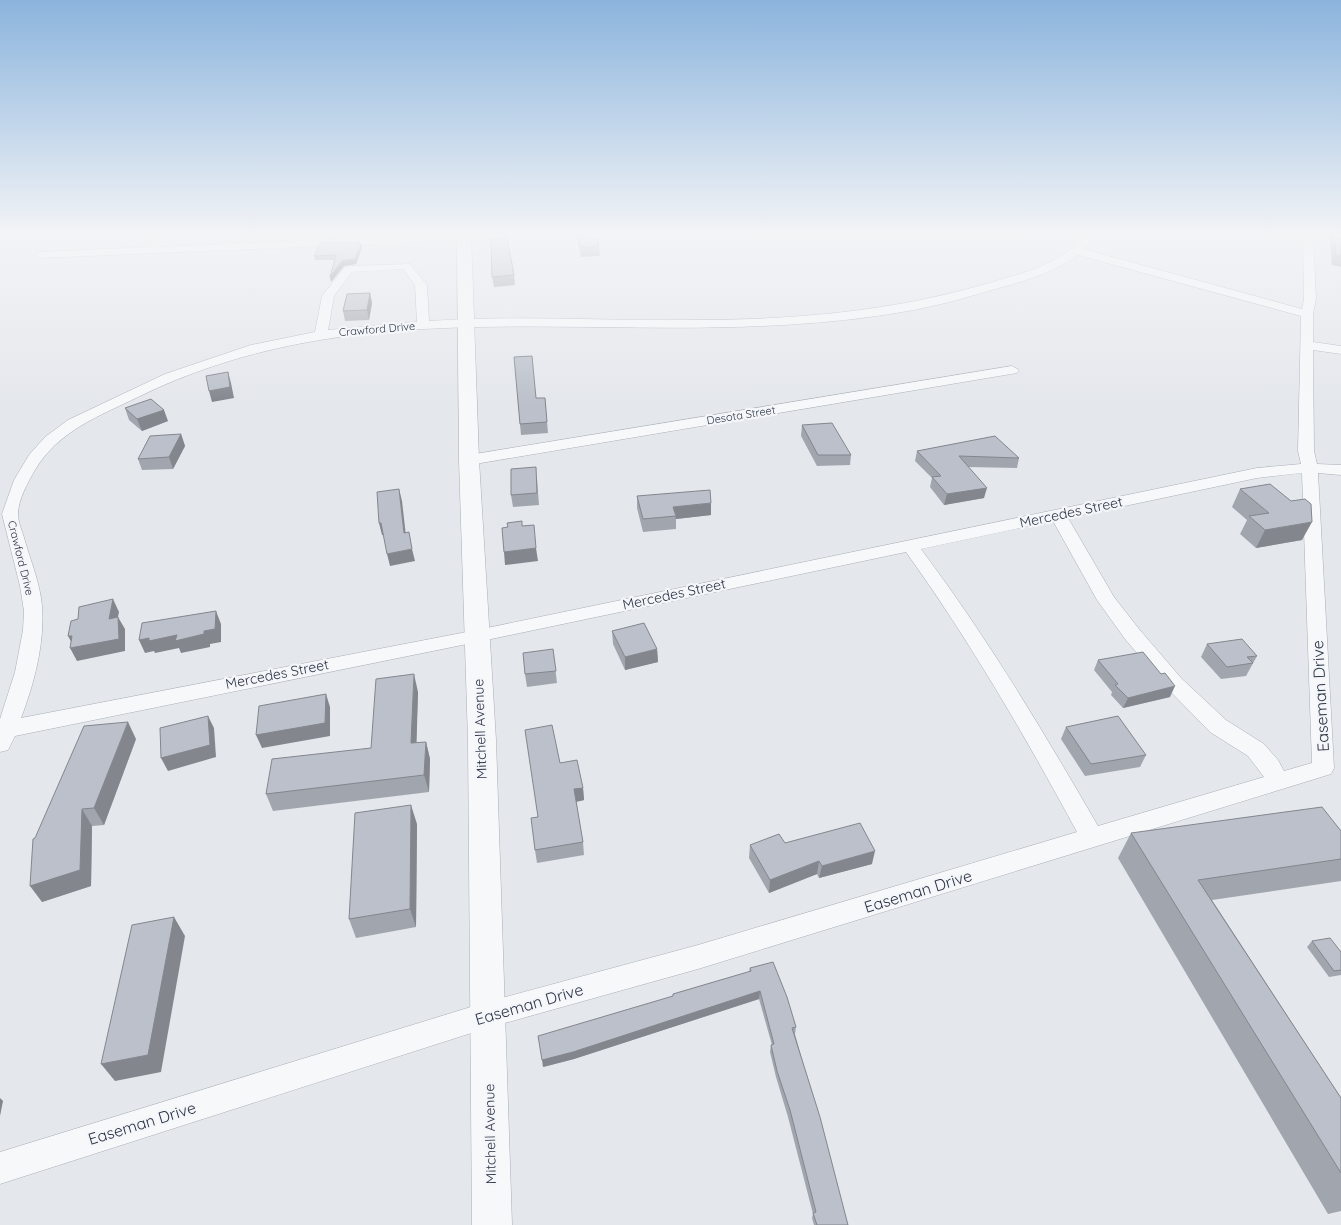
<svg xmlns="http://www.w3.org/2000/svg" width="1341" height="1225" viewBox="0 0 1341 1225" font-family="Quicksand,sans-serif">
  <rect width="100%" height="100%" fill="#e4e7ec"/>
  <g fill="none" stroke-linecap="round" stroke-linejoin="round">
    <g stroke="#a9aeb7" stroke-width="1">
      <g id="minor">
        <polygon points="159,233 169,233 160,247 495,233 568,233 563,236 40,258 35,255 40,252 149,247"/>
        <path d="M1079 233H1089L1088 244 1083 249 1302 309 1304 299 1303 233H1313L1316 299 1313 314V342L1341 346V354L1313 350 1314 451 1317 464 1341 465V475L1318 473 1334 768 1331 774 698 969 487 1028 0 1184V1152L487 1002 698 945 1077 832C1025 736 970 641 906 552L477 642 15 736 8 750 0 752V719L15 672 23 630 24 611 20 586 2 514 14 480 29 455 45 437 68 420 165 374 251 345 315 332 322 296 345 267 349 266 410 264 427 285 429 321C516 315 603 321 690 320 792 320 891 312 989 283 1020 274 1054 266 1078 243ZM1078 255 1301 316 1298 451 1301 464 1257 468 477 630 21 718C34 684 45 643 42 606 40 583 31 562 25 541 23 533 18 523 18 514 18 500 28 482 35 470 58 431 99 416 138 397 345 295 563 338 784 325 847 321 911 314 971 296 1007 285 1048 277 1078 255ZM403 269 415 285 417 322 328 330 334 296 352 272ZM1302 473 1312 763 1284 771 1278 760 1264 744 1226 720 1182 679 1139 629 1114 597 1068 518 1257 478ZM1053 521 1097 600 1125 639 1168 689 1210 732 1248 756 1264 777 1098 826C1043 731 987 637 921 549Z"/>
        <polygon points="1012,366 1019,370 1017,373 469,465 464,463 461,460 464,457 469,455"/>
      </g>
    </g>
    <g stroke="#a9aeb7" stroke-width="1">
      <polygon id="tertiary" points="457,233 471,233 479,460 496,740 512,1225 472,1225 468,740 459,460"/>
    </g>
    <use href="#minor" fill="#f7f8fa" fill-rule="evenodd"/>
    <use href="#tertiary" fill="#f7f8fa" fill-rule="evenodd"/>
  </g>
  <g fill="#a1a5ae">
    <polygon points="326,233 351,233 349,237 327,238"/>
    <polygon points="576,233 597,233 599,246 600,256 581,257"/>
    <polygon points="840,233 864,233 864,235 842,235"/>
    <polygon points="1329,233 1341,233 1341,267 1332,265"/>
    <polygon points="359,242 360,244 361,244 362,248 356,264 344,266 331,282 335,260 315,260 314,256"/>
    <polygon points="514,275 515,285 494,287 492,277"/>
    <polygon points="370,293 372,303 369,320 345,321 343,311"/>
    <polygon points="536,398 545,398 548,433 521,435 520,424"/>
    <polygon points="125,408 168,421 142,431 129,420"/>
    <polygon points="802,425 851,455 850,465 817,466 801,436"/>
    <polygon points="181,434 185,446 173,469 142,470 138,459"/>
    <polygon points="917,451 1019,458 1017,468 968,467 984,498 944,505 930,487 932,478 915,461"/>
    <polygon points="537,479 539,505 513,507 511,495"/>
    <polygon points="1240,489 1302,540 1256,548 1240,534 1247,520 1232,507"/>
    <polygon points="637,496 711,515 676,519 676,529 643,532 637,508"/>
    <polygon points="612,631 657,649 658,662 625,670 613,644"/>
    <polygon points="1207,644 1257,656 1246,676 1221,679 1201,657"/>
    <polygon points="553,649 557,683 527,687 525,674"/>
    <polygon points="1098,660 1170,697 1123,708 1111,695 1112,692 1094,670"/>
    <polygon points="418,692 416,743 426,742 430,759 429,792 273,811 266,794 371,748"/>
    <polygon points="1066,727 1146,755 1140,767 1085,776 1061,739"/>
    <polygon points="136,739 104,825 92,826 91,886 42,902 35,838"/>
    <polygon points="560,763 583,788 584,800 576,802 583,842 584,855 537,863 535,850"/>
    <polygon points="417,824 416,927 356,938 349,919"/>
    <polygon points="1341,831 1341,881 1212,900 1341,1098 1341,1211 1328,1214 1118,858 1131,833"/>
    <polygon points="785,843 872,864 819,878 817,874 769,893 749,858 750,845"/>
    <polygon points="1312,941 1341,952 1341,975 1329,977 1307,947"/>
    <polygon points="750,968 796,1027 795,1034 848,1225 814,1225 812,1218 813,1214 788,1117 776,1077 770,1052 771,1045 772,1045 759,999 574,1059 543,1067 673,996 673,994 749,972"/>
  </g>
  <g fill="#83868d">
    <polygon points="359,242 360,246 361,244 362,248 356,264 344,266 331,282 330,277 342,261 358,244"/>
    <polygon points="370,293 372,303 369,320 367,310"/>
    <polygon points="228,372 231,383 234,398 212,402 209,391"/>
    <polygon points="164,410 168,421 142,431 137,419"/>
    <polygon points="181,434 185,446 173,469 169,457"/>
    <polygon points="987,488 984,498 944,505 947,494"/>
    <polygon points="399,489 402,501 407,545 404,533"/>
    <polygon points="711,503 711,515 676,519 673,507"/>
    <polygon points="1312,522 1302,540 1256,548 1265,530"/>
    <polygon points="379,523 381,523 384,535 382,535"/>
    <polygon points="536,548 538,561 505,565 504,552"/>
    <polygon points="412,549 415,561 390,566 387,554"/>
    <polygon points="113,599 119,612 115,631 109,619"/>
    <polygon points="216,611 221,624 221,642 210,644 210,647 181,653 179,648 155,653 154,651 145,653 139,640 149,638 204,631"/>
    <polygon points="118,617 125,629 125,651 77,661 70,648 74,647 68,636 72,636"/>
    <polygon points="657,649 658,662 625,670 625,657"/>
    <polygon points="414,674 418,692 416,761 411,743"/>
    <polygon points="1175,686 1170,697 1123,708 1128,698"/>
    <polygon points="326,694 330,707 330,736 262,748 256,735"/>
    <polygon points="208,716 214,728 216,757 168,771 161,758"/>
    <polygon points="128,722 136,739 104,825 94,808"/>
    <polygon points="426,742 430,759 429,792 424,775"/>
    <polygon points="583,788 584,800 575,802 574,789"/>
    <polygon points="411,805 417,824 416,927 410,909"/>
    <polygon points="82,809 92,826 91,886 42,902 30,886"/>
    <polygon points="875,851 872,864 819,878 822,866"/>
    <polygon points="819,861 817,874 769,893 770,880"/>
    <polygon points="174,917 185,936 161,1072 115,1081 101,1064"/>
    <polygon points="760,991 759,999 574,1059 543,1067 542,1060"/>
    <polygon points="0,1098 3,1101 0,1116"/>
  </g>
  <g fill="#bbc0ca" stroke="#83868d">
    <polygon points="577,233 597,233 599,246 580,247"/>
    <polygon points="1334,233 1341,233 1341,256 1336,256"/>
    <polygon points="507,237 514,275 492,277 491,238"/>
    <polygon points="359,242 358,244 361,244 355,259 342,261 330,277 336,255 314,256 320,243"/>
    <polygon points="370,293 367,310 343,311 347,294"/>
    <polygon points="532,356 536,398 545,398 547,422 520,424 514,357"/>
    <polygon points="228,372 230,387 209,391 206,376"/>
    <polygon points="151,399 164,410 137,419 125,408"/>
    <polygon points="832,423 851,455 818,455 802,425"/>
    <polygon points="181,434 169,457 138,459 150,436"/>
    <polygon points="995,436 1019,458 959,456 987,488 947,494 932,477 941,476 917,451"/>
    <polygon points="536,467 537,493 511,495 511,469"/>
    <polygon points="1270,484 1291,501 1305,499 1311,504 1312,522 1265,530 1249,516 1269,513 1240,489"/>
    <polygon points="399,489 404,533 409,532 412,549 387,554 381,523 379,523 377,492"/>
    <polygon points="710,490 711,503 673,507 676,516 643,519 637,496"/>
    <polygon points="522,521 522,526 534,525 536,548 504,552 502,528 508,527 507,523"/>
    <polygon points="113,599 109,619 118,617 119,639 70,648 72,636 68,636 71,621 78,619 79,607"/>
    <polygon points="216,611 215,629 204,631 204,634 175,641 177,635 149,641 149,638 139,640 142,623"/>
    <polygon points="644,623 657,649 625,657 612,631"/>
    <polygon points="1242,639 1257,656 1247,657 1253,663 1227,667 1207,644"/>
    <polygon points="553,649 556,671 525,674 523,653"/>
    <polygon points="1143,652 1161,674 1165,673 1175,686 1128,698 1115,685 1118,684 1098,660"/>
    <polygon points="414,674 411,743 426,742 424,775 266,794 272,759 371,748 376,679"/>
    <polygon points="326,694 325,723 256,735 259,706"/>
    <polygon points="208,716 210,745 161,758 160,728"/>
    <polygon points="1118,716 1146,755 1091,764 1066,727"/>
    <polygon points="128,722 94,808 82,809 80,870 30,886 33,839 35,838 84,726"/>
    <polygon points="552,725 560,763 577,760 583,788 574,789 583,842 535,850 531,818 538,817 525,730"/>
    <polygon points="411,805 410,909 349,919 355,813"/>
    <polygon points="1322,807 1341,831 1341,859 1198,880 1341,1098 1341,1173 1131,833"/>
    <polygon points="860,823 875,851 822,866 819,861 770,880 750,845 779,834 785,843"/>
    <polygon points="174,917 148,1055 101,1064 132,925"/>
    <polygon points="1330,938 1341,952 1341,970 1334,971 1312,941"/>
    <polygon points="773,962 787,997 796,1027 792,1028 820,1117 848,1225 817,1225 813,1213 816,1212 790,1110 777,1071 771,1045 774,1044 760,991 573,1052 542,1060 538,1036 673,996 673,994 751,971 750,968"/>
  </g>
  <linearGradient id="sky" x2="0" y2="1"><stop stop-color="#8bb4dd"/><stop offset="0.58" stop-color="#f3f4f6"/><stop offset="1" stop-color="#f3f4f6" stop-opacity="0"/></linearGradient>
  <rect width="1341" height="404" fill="url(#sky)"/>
  <g text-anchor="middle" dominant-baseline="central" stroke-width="4.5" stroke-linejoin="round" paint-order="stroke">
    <g font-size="11" fill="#2b3445" stroke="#f4f6f9">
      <text transform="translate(377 329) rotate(-5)">Crawford Drive</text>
      <text transform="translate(741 415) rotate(-9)">Desota Street</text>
      <text transform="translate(21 558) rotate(76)">Crawford Drive</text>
    </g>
    <g font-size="14" fill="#2b3445" stroke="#f4f6f9">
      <text transform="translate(1071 512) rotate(-12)">Mercedes Street</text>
      <text transform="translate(674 594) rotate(-12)">Mercedes Street</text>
      <text transform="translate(277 674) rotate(-11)">Mercedes Street</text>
      <text transform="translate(480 729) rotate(-92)">Mitchell Avenue</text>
      <text transform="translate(490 1134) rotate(-91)">Mitchell Avenue</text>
    </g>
    <g font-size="16" fill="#2b3445" stroke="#f4f6f9">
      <text transform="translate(1320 696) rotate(-93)">Easeman Drive</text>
      <text transform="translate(918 891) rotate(-17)">Easeman Drive</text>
      <text transform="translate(529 1004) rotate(-16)">Easeman Drive</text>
      <text transform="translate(142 1123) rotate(-17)">Easeman Drive</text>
    </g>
  </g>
</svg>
